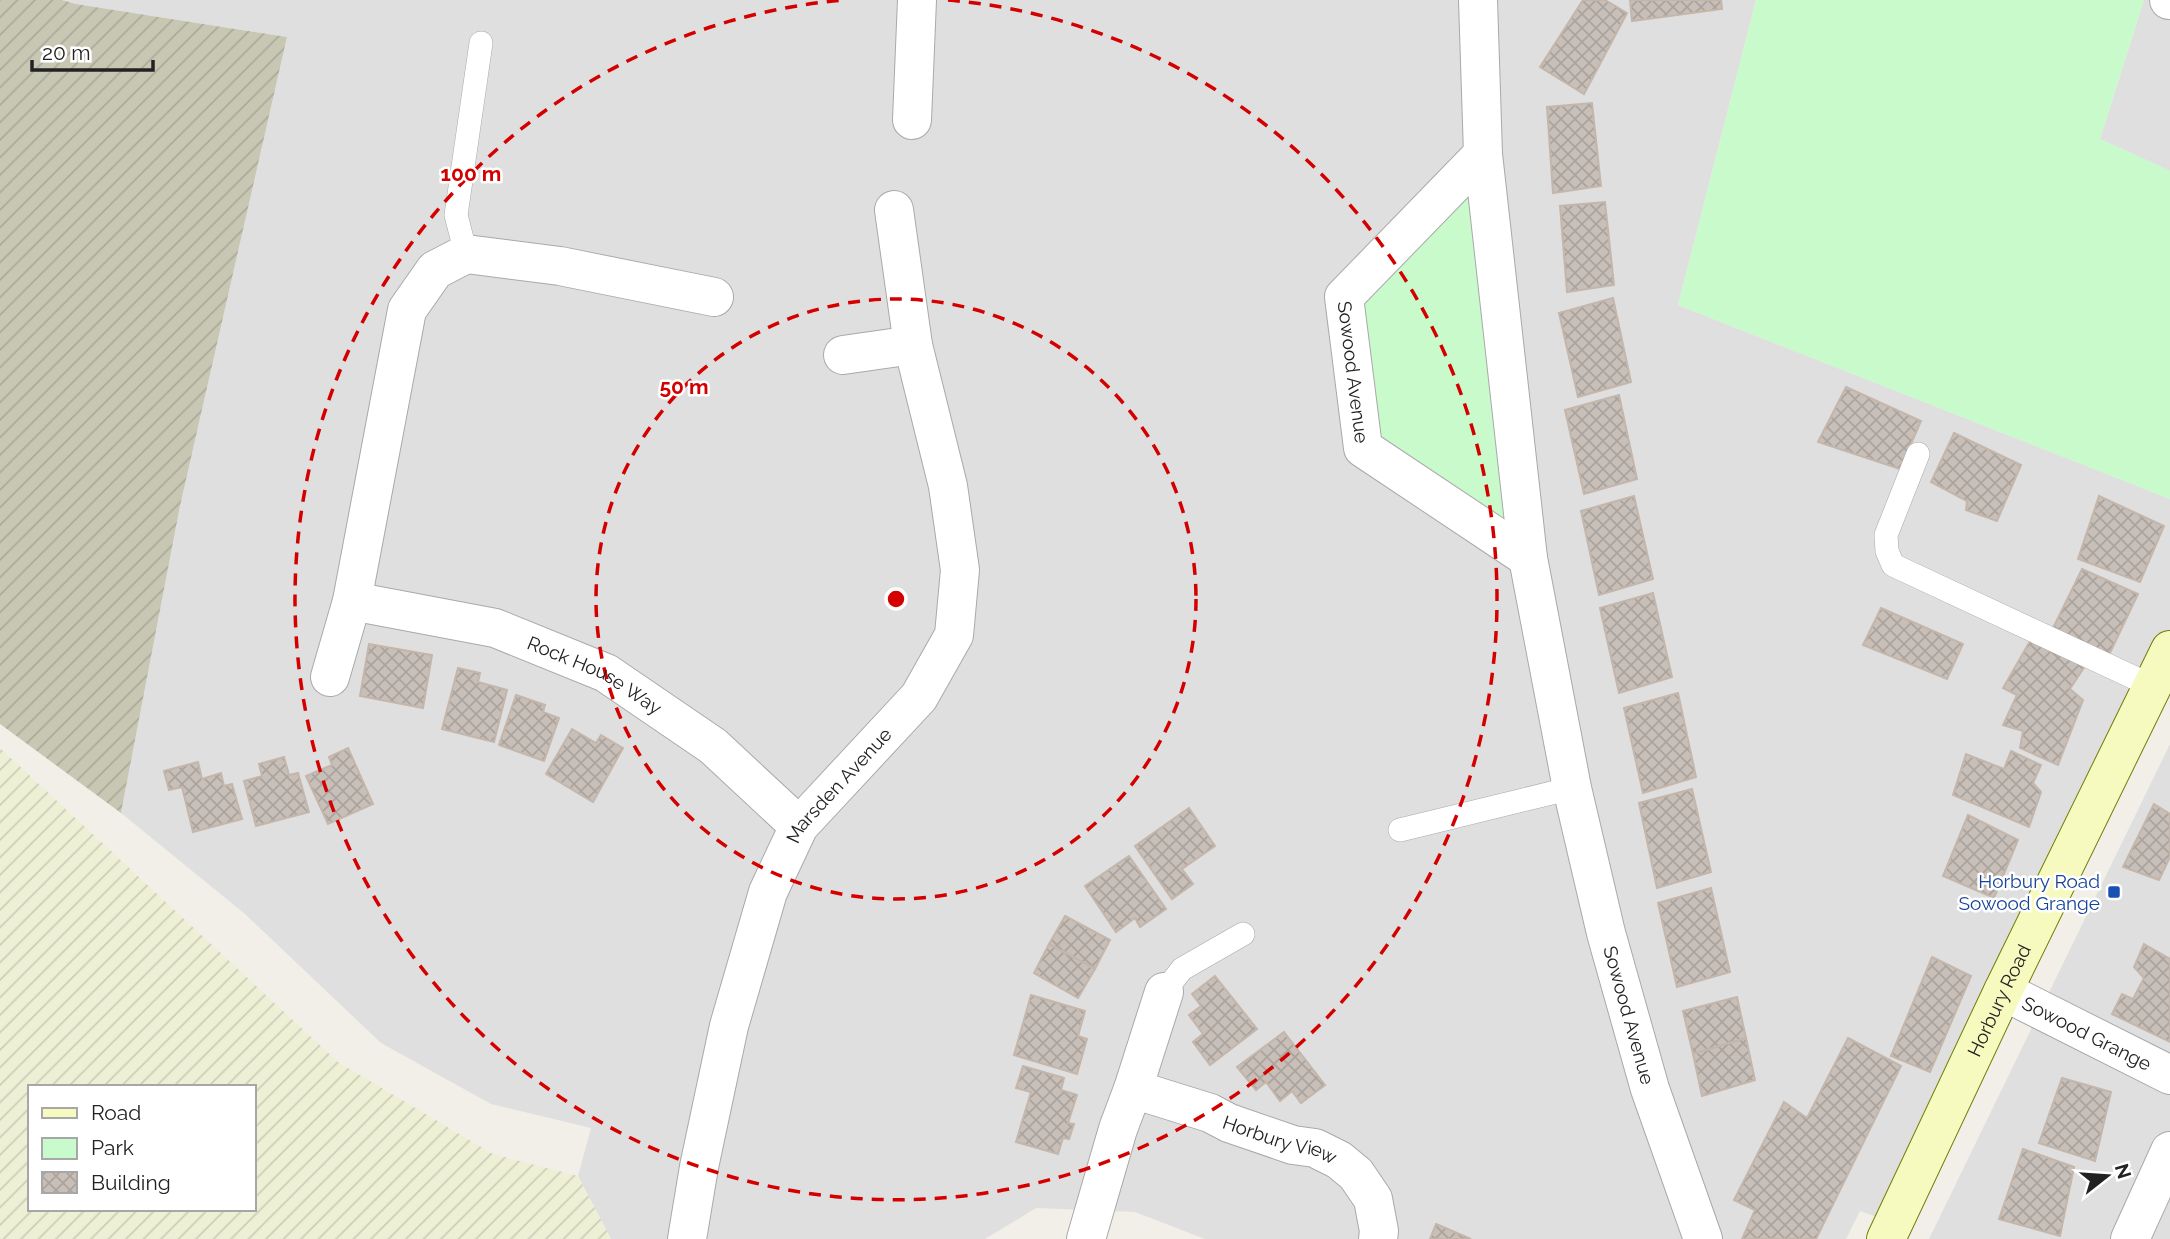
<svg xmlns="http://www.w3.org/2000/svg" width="2170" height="1239" viewBox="0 0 2170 1239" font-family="Raleway,sans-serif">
  <defs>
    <pattern id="construction-furrows" width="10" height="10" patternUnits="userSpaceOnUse" patternTransform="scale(1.75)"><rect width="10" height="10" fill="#c7c7b4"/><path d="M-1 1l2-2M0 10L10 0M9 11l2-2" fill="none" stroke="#abab9a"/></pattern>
    <pattern id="farmland-furrows" width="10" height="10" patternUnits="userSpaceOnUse" patternTransform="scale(1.75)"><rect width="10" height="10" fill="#eef0d5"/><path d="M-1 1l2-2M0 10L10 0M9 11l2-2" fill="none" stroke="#ccceb7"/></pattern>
    <pattern id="building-cross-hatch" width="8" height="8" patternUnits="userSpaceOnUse" patternTransform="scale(1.75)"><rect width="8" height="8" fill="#c7bfb8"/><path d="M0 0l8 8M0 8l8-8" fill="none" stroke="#aba49e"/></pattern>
  </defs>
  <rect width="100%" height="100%" fill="#f2efe9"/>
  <g fill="#e0dfdf">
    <polygon points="62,0 1756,0 1678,305 2170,499 2170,650 1894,1223 1860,1211 1846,1239 1205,1239 1135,1212 1036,1208 985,1239 611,1239 578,1176 591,1128 491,1104 381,1043 245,914 121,813 180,506 287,37 76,4"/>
    <polygon points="2144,0 2170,0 2170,171 2100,139"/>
    <polygon points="2170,744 2170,1239 1929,1239"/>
  </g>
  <polygon fill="url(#construction-furrows)" points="0,0 62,0 76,4 287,37 180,506 121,813 0,724"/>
  <path fill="url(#farmland-furrows)" fill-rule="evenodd" d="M0 748 338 1062 493 1154 578 1176 611 1239H0ZM30 1087H254V1209H30Z"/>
  <g fill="#c8facc">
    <polygon points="1756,0 2144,0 2100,139 2170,171 2170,499 1678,305"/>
    <polygon points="1483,154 1528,558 1363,448 1344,297"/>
  </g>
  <g fill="url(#building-cross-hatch)" stroke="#c4b6ab" stroke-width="2">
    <polygon points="1583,0 1605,0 1627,13 1584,94 1540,67"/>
    <polygon points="1630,0 1721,0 1722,9 1632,21"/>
    <polygon points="1592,103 1601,186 1553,193 1547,107"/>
    <polygon points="1605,202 1614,285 1567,292 1560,206"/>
    <polygon points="1613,298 1631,382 1578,397 1559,313"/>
    <polygon points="1846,387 1921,421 1900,469 1818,442"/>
    <polygon points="1619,395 1637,479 1584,494 1565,410"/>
    <polygon points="1954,433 2021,465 1997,521 1966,510 1967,501 1931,482"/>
    <polygon points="1634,496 1653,579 1599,595 1581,511"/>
    <polygon points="2099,496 2164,526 2140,582 2078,559"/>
    <polygon points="2082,569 2138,594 2109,655 2053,628"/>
    <polygon points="1653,593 1672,677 1619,693 1600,608"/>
    <polygon points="1881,608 1963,644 1947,679 1863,645"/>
    <polygon points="2030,641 2085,666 2070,689 2083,700 2058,765 2020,748 2023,731 2003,725 2017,695 2003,688"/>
    <polygon points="369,644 432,655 423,708 360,696"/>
    <polygon points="458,668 480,673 478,682 507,690 494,742 442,729"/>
    <polygon points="1678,693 1696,777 1643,793 1624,708"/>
    <polygon points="516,695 545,705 543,712 559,718 544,761 499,745"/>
    <polygon points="572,729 596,743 601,735 623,748 593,802 546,774"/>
    <polygon points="348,748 373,804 328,824 306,776 332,765 329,757"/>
    <polygon points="2011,751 2041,765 2033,783 2041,792 2029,827 1953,795 1966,754 2004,769"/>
    <polygon points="284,757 289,775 298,773 309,812 256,826 244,781 262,776 259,764"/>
    <polygon points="198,762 202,779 221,773 224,786 232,784 242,819 193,832 182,787 169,790 164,771"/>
    <polygon points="1692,789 1711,872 1657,888 1639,803"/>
    <polygon points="2154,804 2170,814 2170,857 2159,880 2123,867"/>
    <polygon points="1189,808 1215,846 1182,869 1193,884 1172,899 1135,846"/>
    <polygon points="1968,815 2018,840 1994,898 1943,876"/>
    <polygon points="1129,856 1166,909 1140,927 1135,918 1116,932 1085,886"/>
    <polygon points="1711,888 1730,972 1677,987 1658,903"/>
    <polygon points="1065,916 1110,940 1095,969 1049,944"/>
    <polygon points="1049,944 1095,969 1078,998 1034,973"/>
    <polygon points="2144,944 2170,959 2170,1042 2112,1014 2122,994 2133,999 2144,978 2134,967"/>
    <polygon points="1932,957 1971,976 1930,1072 1891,1056"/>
    <polygon points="1215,976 1257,1029 1210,1065 1193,1042 1203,1034 1189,1015 1201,1006 1192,994"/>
    <polygon points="1031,995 1085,1011 1078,1036 1087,1039 1077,1074 1014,1055"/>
    <polygon points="1737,997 1746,1038 1693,1054 1683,1011"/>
    <polygon points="1284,1032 1325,1085 1301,1103 1292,1091 1280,1101 1266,1082 1256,1090 1237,1067"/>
    <polygon points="1746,1038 1755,1080 1702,1096 1693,1054"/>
    <polygon points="1848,1038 1901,1066 1816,1239 1742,1239 1755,1210 1734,1200 1784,1102 1807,1118"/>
    <polygon points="1023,1066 1064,1078 1061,1090 1077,1095 1068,1123 1074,1124 1069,1139 1063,1138 1058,1154 1016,1142 1031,1092 1016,1088"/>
    <polygon points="2062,1078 2111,1092 2095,1161 2039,1143"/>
    <polygon points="2023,1149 2074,1167 2060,1236 1999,1219"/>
    <polygon points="1436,1224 1471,1239 1430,1239"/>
  </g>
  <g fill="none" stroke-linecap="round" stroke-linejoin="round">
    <g stroke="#a9a9a9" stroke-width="24">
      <g id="lane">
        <polyline points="466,254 456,215 481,43"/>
        <polyline points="1918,454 1886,535 1887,551 1893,565 2152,686"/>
        <polyline points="1400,830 1572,788"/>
        <polyline points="1164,992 1182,969 1243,934"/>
      </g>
    </g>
    <g stroke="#a9a9a9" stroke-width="40">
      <g id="street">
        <path id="s1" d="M1478 0 1483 154 1528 558 1572 788 1606 933 1650 1089 1703 1239"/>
        <polyline points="2169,0 2170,0"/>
        <polyline points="912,120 917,0"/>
        <path id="s2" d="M1483 154 1344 297 1363 448 1528 558"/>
        <polyline points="843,355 913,345"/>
        <path id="s3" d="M352 601 495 628 606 673 713 746 799 826"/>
        <polyline points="330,677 352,601 407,310 435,270 466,254 560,266 714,297"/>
        <path id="s4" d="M2003 991 2170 1075"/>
        <polyline points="1133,1089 1164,992"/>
        <path id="s5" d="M687 1239 699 1167 729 1026 768 892 799 826 919 697 954 635 960 570 948 486 913 345 894 210"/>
        <path id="s6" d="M1086 1239 1118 1129 1133 1089 1210 1113 1229 1123 1293 1145 1315 1148 1339 1160 1356 1174 1373 1199 1379 1231 1378 1239"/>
        <polyline points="2130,1239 2170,1151"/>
      </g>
    </g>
    <g stroke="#707d05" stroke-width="40">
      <g id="secondary">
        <path id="s7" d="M1886 1239 2003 991 2170 650"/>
      </g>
    </g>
    <use href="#lane" stroke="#fff" stroke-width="23"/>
    <use href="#street" stroke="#fff" stroke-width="38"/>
    <use href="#secondary" stroke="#f7fabf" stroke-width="38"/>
  </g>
  <g fill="none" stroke="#d40000" stroke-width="3.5" stroke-dasharray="12 9">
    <circle cx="896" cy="599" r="300"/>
    <path d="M948 0A601 601 0 1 1 844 0"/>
  </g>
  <rect fill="#1a4fb4" stroke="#fff" stroke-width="2.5" x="2107" y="885" width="14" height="14" rx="3.5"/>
  <g text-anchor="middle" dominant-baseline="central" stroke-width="5" stroke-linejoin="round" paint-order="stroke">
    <g font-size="19" fill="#222" stroke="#fff">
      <text stroke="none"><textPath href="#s2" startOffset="275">Sowood Avenue</textPath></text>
      <text stroke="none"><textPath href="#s3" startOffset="256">Rock House Way</textPath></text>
      <text stroke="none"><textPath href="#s5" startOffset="486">Marsden Avenue</textPath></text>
      <text stroke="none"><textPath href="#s7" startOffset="264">Horbury Road</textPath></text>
      <text stroke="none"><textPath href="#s1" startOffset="1029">Sowood Avenue</textPath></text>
      <text stroke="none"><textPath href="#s4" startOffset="94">Sowood Grange</textPath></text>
      <text stroke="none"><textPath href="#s6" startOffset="313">Horbury View</textPath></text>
    </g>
    <g font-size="19" fill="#164399" stroke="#fff" text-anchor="end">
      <text x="2100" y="881">Horbury Road<tspan x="2100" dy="22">Sowood Grange</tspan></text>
    </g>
  </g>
  <circle cx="896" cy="599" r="10" fill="#d40000" stroke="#fff" stroke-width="3.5"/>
  <g font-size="21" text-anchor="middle" font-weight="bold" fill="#d40000" stroke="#fff" stroke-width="5" stroke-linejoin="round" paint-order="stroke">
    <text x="471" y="181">100 m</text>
    <text x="684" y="394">50 m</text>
  </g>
  <rect x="28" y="1085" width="228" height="126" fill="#ffffff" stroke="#a7a7a7" stroke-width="2"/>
  <rect x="42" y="1108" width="35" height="10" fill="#f7fabf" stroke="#a7a7a7" stroke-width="2"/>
  <text x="91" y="1120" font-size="21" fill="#222222">Road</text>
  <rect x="42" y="1138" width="35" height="21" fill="#c8facc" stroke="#a7a7a7" stroke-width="2"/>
  <text x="91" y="1155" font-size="21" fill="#222222">Park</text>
  <rect x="42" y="1172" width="35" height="21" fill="url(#building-cross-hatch)" stroke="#a7a7a7" stroke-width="2"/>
  <text x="91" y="1190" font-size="21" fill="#222222">Building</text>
  <g transform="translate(2107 1176) rotate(73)" stroke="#ffffff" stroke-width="5" paint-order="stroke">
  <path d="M0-5L12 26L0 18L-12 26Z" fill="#222222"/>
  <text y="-10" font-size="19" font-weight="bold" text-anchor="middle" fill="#222222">N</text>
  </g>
  <path d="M32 60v10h121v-10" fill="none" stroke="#222222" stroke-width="3.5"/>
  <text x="42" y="60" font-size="21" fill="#222222" stroke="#ffffff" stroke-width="5" paint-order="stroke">20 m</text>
</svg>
